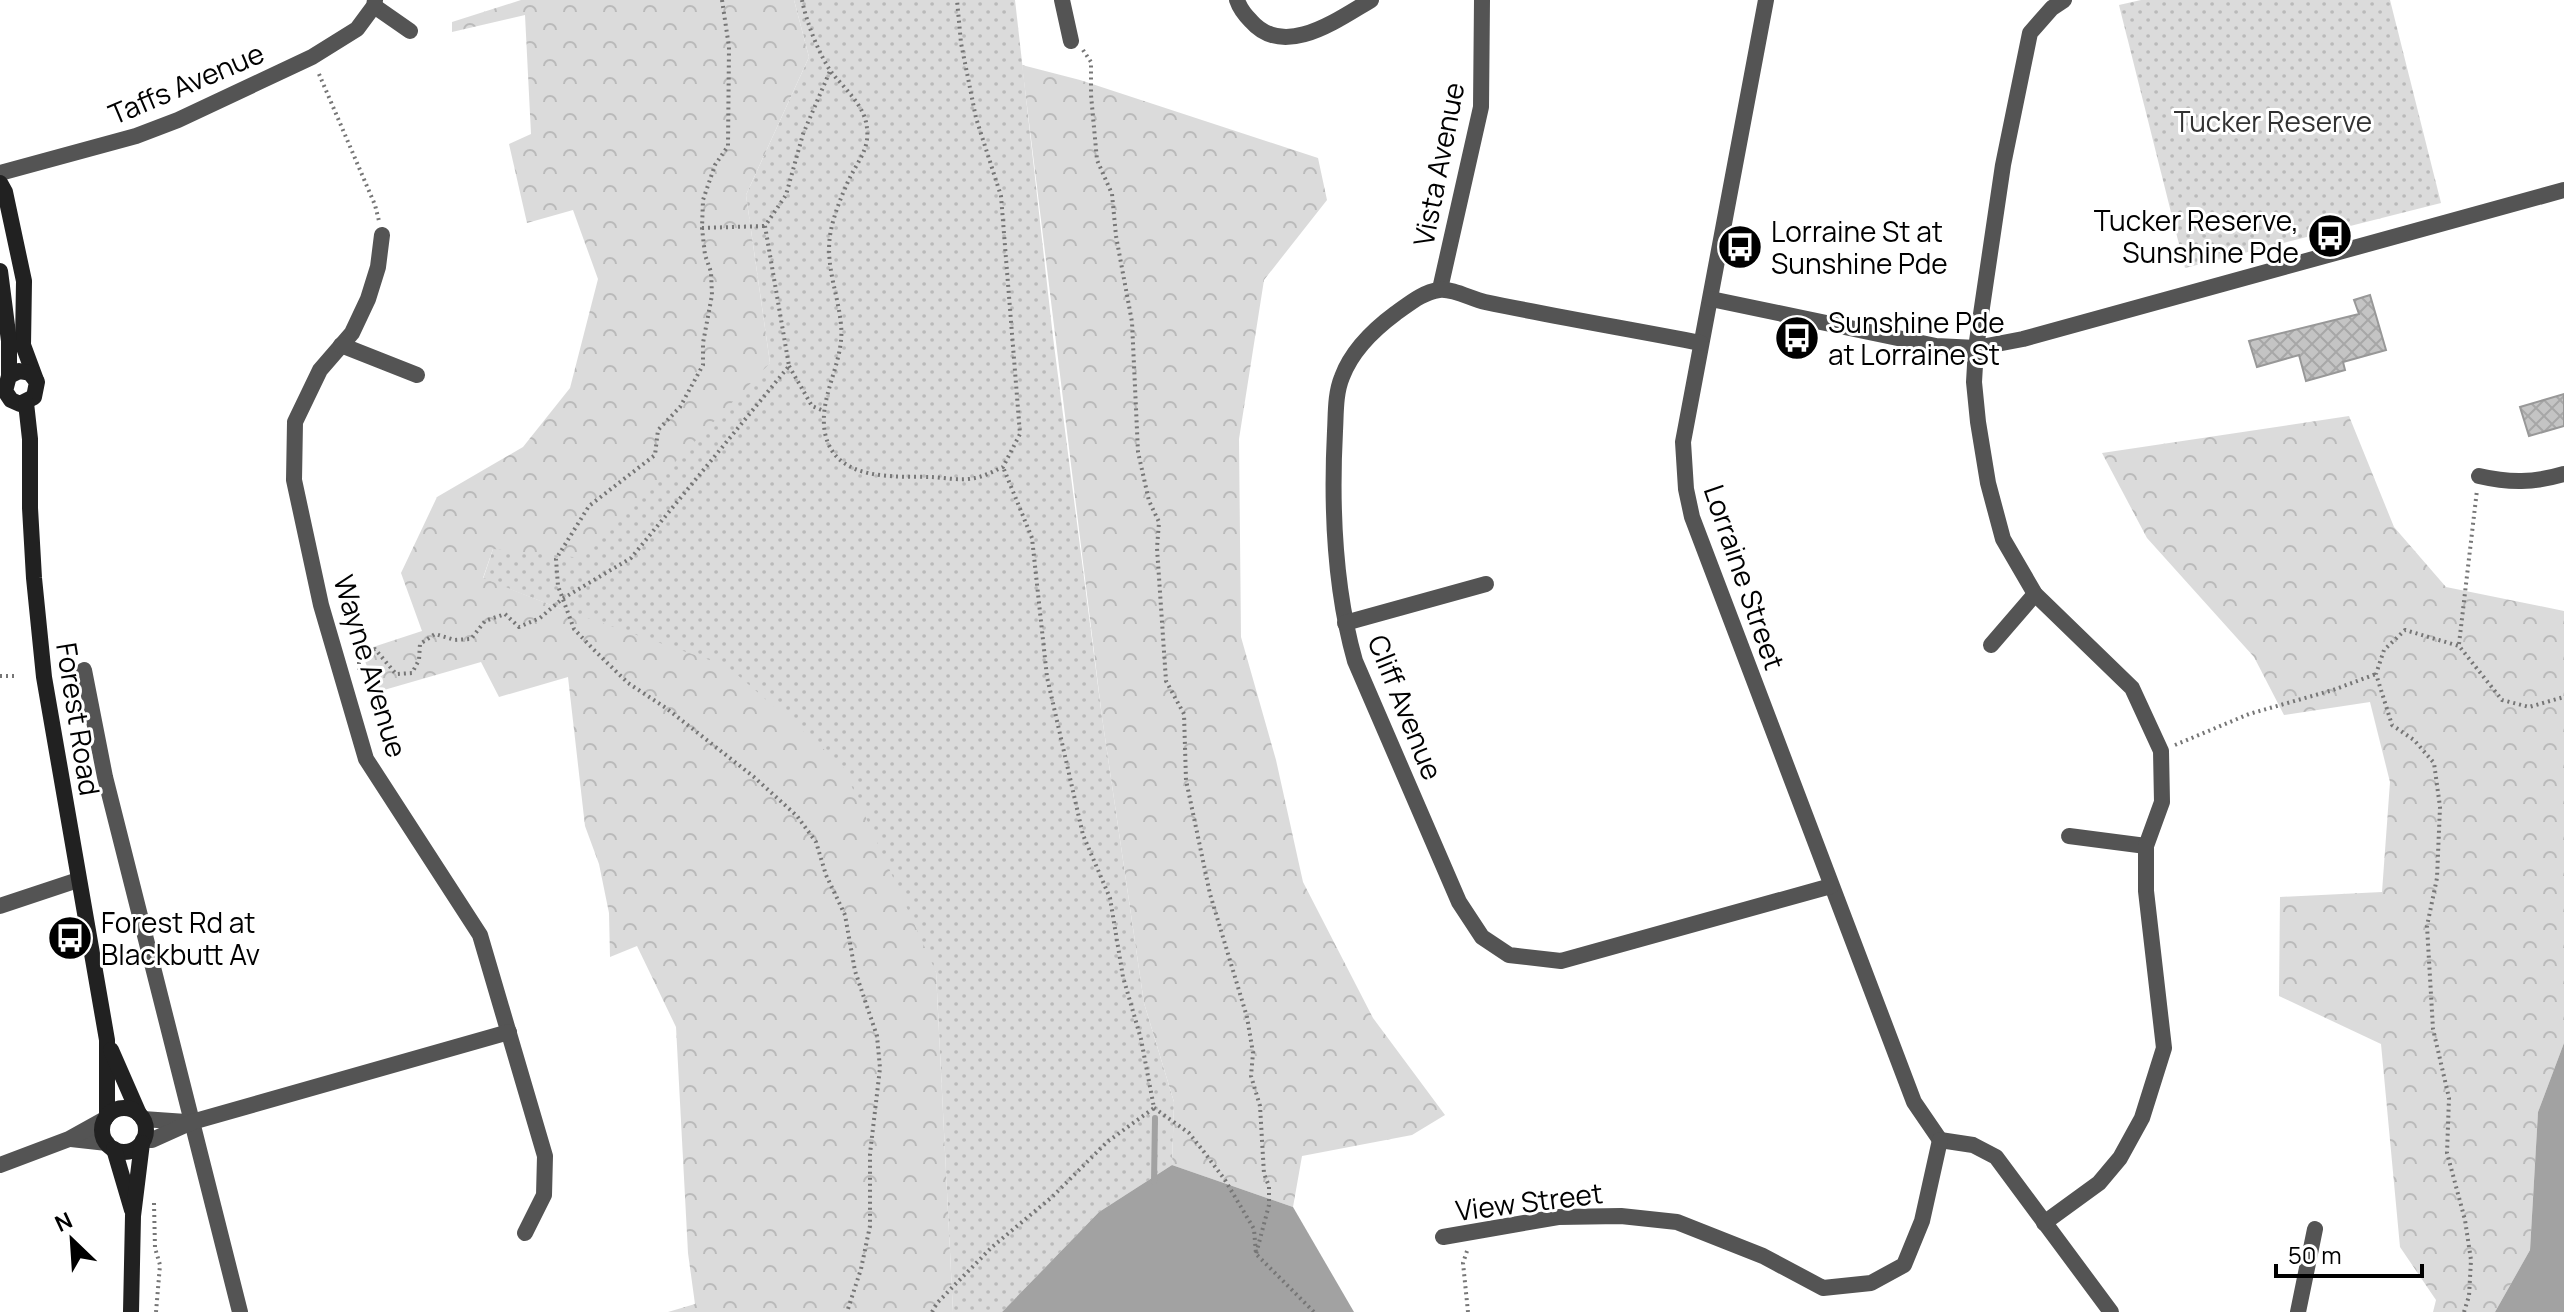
<svg xmlns="http://www.w3.org/2000/svg" width="2564" height="1312" viewBox="0 0 2564 1312" font-family="Manrope,sans-serif">
  <defs>
    <pattern id="green-dots" width="8" height="8" patternUnits="userSpaceOnUse" patternTransform="scale(2)"><rect width="8" height="8" fill="#dbdbdb"/><path d="M2 2h.1M6 6h.1" fill="none" stroke="#bababa" stroke-width="1.8" stroke-linecap="round"/></pattern>
    <pattern id="forest-crowns" width="20" height="18" patternUnits="userSpaceOnUse" patternTransform="scale(2)"><rect width="20" height="18" fill="#dbdbdb"/><path d="M2 6a3 3 0 1 1 6 0M12 15a3 3 0 1 1 6 0" fill="none" stroke="#bababa"/></pattern>
    <pattern id="building-cross-hatch" width="8" height="8" patternUnits="userSpaceOnUse" patternTransform="scale(2)"><rect width="8" height="8" fill="#c4c4c4"/><path d="M0 0l8 8M0 8l8-8" fill="none" stroke="#a7a7a7"/></pattern>
  </defs>
  <rect width="100%" height="100%" fill="#fff"/>
  <g fill="url(#green-dots)">
    <polygon points="794,0 1015,0 1053,337 1102,717 1144,1003 1174,1102 1172,1165 1099,1212 1002,1312 953,1312 936,972 561,609 483,579 493,549 770,363 746,195 809,57"/>
    <polygon points="2141,0 2390,0 2441,203 2185,268 2119,5"/>
  </g>
  <g fill="url(#forest-crowns)">
    <polygon points="521,0 794,0 809,57 746,195 770,363 583,558 493,549 483,578 561,609 727,666 842,765 936,972 953,1312 668,1312 695,1304 688,1253 676,1027 637,946 610,957 609,913 599,864 585,826 568,677 499,697 481,662 377,692 361,651 422,631 401,573 437,497 523,447 570,388 598,279 573,210 527,223 509,144 531,134 525,15 452,32 452,22"/>
    <polygon points="1022,65 1080,80 1318,158 1327,200 1264,280 1239,439 1241,637 1276,760 1303,882 1373,1018 1445,1115 1412,1135 1302,1156 1293,1207 1172,1165 1174,1102 1144,1003 1102,717"/>
    <polygon points="2349,416 2394,527 2446,587 2564,611 2564,1043 2538,1112 2530,1250 2495,1312 2433,1312 2436,1300 2400,1247 2381,1044 2279,996 2280,897 2382,892 2390,782 2370,702 2284,715 2254,657 2147,538 2102,453"/>
  </g>
  <g fill="#a2a2a2">
    <polygon points="2564,1043 2564,1312 2495,1312 2530,1250 2538,1112"/>
    <polygon points="1172,1165 1293,1207 1354,1312 1002,1312 1099,1212"/>
  </g>
  <g fill="none" stroke-linecap="round" stroke-linejoin="round">
    <polyline stroke="#a2a2a2" stroke-width="6" points="1154,1182 1155,1118"/>
  </g>
  <g fill="url(#building-cross-hatch)" stroke="#989898" stroke-width="2">
    <polygon points="2370,295 2386,350 2343,362 2345,370 2306,381 2299,355 2257,367 2249,341 2359,314 2354,300"/>
    <polygon points="2564,394 2564,426 2529,436 2520,407"/>
  </g>
  <g fill="none" stroke-linecap="round" stroke-linejoin="round">
    <g stroke="#767676" stroke-width="4" stroke-dasharray="2 4" stroke-linecap="butt">
      <polyline points="722,0 729,47 728,146 715,165 703,200 702,228 705,255 711,272 712,295 703,343 703,365 680,407 658,430 655,455 589,506 556,559 558,586 574,629 593,649 628,683 666,708 754,777 797,816 816,842 826,875 845,915 855,971 877,1036 880,1068 870,1154 870,1226 861,1269 847,1312"/>
      <path d="M802 0C806 21 819 55 832 73 845 89 865 106 867 128 870 151 855 164 847 184 841 197 834 215 831 230 824 264 838 292 841 325 845 362 818 396 825 433 835 482 894 476 932 477 946 478 962 481 975 478 985 476 994 471 1003 467L1020 434 1001 196 976 118 961 43 957 0"/>
      <polyline points="1083,50 1091,62 1091,95 1097,160 1112,194 1116,236 1132,322 1138,452 1149,501 1159,522 1157,548 1166,681 1184,714 1186,780 1210,894 1247,1017 1253,1053 1251,1076 1260,1106 1264,1174 1269,1186 1269,1205 1256,1254"/>
      <polyline points="319,74 375,205 379,221"/>
      <polyline points="702,228 765,226"/>
      <polyline points="789,366 812,406 824,411"/>
      <polyline points="2459,644 2477,490"/>
      <polyline points="359,670 359,656 375,649 396,674 412,673 419,660 420,644 435,634 455,640 471,639 485,621 505,614 519,627 540,618 562,599 631,558 789,366 765,226 786,195 803,134 830,71"/>
      <polyline points="0,676 18,676"/>
      <polyline points="2175,745 2249,714 2333,690 2376,674"/>
      <polyline points="1154,1108 1189,1133 1204,1152 1225,1180 1254,1229 1256,1254 1314,1312"/>
      <polyline points="154,1203 155,1248 160,1265 156,1312"/>
      <polyline points="1467,1251 1463,1263 1468,1312"/>
      <polyline points="932,1312 937,1303 992,1247 1052,1197 1107,1142 1154,1108 1141,1039 1123,977 1110,898 1083,835 1047,677 1032,538 1003,467"/>
      <polyline points="2464,1312 2469,1296 2471,1260 2465,1220 2447,1153 2449,1098 2433,1029 2427,926 2437,878 2440,807 2434,763 2414,740 2392,725 2376,674 2384,650 2405,630 2459,646 2502,700 2529,707 2564,697"/>
    </g>
    <g stroke="#545454" stroke-width="16">
      <polyline points="1062,0 1071,41"/>
      <path d="M1237 0C1240 9 1244 14 1251 21 1284 59 1337 20 1371 0"/>
      <polyline points="1766,0 1683,442 1686,489 1692,517 1914,1102 1940,1140"/>
      <polyline points="374,6 410,31"/>
      <polyline points="0,173 136,136 178,120 312,57 357,29 374,6 375,0"/>
      <polyline points="382,235 378,267 368,299 352,333 320,370 295,422 294,480 321,605 366,759 480,935 545,1156 544,1195 525,1233"/>
      <polyline points="1440,289 1481,107 1482,0"/>
      <polyline points="1711,299 1936,346 1976,348 2023,339 2564,190"/>
      <path d="M1701 343C1629 329 1557 317 1485 302 1471 299 1453 288 1439 290 1423 292 1409 304 1396 313 1373 330 1352 350 1342 377 1335 394 1336 414 1335 431 1331 508 1334 587 1355 661L1459 902 1482 937 1509 955 1561 961 1831 886"/>
      <polyline points="341,345 417,375"/>
      <path d="M2479 476C2509 483 2534 483 2564 474"/>
      <polyline points="1345,623 1486,584"/>
      <polyline points="1991,645 2035,594"/>
      <polyline points="84,670 105,777 240,1312"/>
      <polyline points="2069,836 2146,846"/>
      <polyline points="0,906 78,880"/>
      <polyline points="143,1119 186,1122"/>
      <polyline points="71,1139 107,1143"/>
      <polyline points="143,1140 152,1140 192,1122 509,1032"/>
      <polyline points="1940,1140 1973,1145 1996,1157 2111,1312"/>
      <polyline points="0,1165 69,1139 105,1119"/>
      <polyline points="2044,1223 2099,1183 2120,1158 2142,1118 2164,1048 2146,891 2146,846 2162,802 2161,751 2132,688 2035,594 2003,539 1988,483 1978,422 1974,382 1976,348 2003,165 2030,33 2052,8 2064,0"/>
      <polyline points="1443,1237 1558,1217 1621,1216 1677,1222 1763,1256 1823,1288 1871,1283 1904,1265 1922,1221 1940,1140"/>
      <polyline points="2298,1312 2315,1229"/>
    </g>
    <g stroke="#212121" stroke-width="16">
      <polyline points="0,183 5,192 24,281 23,345 36,380"/>
      <polyline points="0,271 9,341 9,376 5,391 11,400 20,404 34,397 37,382 30,373 19,371 9,376"/>
      <polyline points="26,403 30,439 30,508 34,578 44,677 107,1040 107,1116"/>
      <polyline points="111,1050 139,1114"/>
      <circle cx="124" cy="1130" r="22"/>
      <polyline points="114,1149 132,1210"/>
      <polyline points="131,1312 133,1216 142,1143"/>
    </g>
  </g>
  <defs>
    <g id="bus-disc" transform="scale(2.3)"><circle r="9.5" fill="#000" stroke="#fff"/><path d="M-5-6H5V4H4V6H2V4H-2V6H-4V4H-5ZM-3.5-4V0h7V-4ZM-3.5 1.2v1.5H-2V1.2ZM2 1.2v1.5H3.5V1.2Z" fill="#fff"/></g>
  </defs>
  <g fill-rule="evenodd">
    <use href="#bus-disc" x="2330" y="236"/>
    <use href="#bus-disc" x="1740" y="247"/>
    <use href="#bus-disc" x="1797" y="338"/>
    <use href="#bus-disc" x="70" y="938"/>
  </g>
  <g text-anchor="middle" dominant-baseline="central" stroke-width="6" stroke-linejoin="round" paint-order="stroke">
    <g font-size="28" fill="#000" stroke="#fff">
      <text transform="translate(186 83) rotate(-23)">Taffs Avenue</text>
      <text transform="translate(1438 164) rotate(-79)">Vista Avenue</text>
      <text transform="translate(1745 577) rotate(71)">Lorraine Street</text>
      <text transform="translate(371 666) rotate(73)">Wayne Avenue</text>
      <text transform="translate(1406 707) rotate(68)">Cliff Avenue</text>
      <text transform="translate(79 719) rotate(81)">Forest Road</text>
      <text transform="translate(1529 1201) rotate(-7)">View Street</text>
    </g>
    <g font-size="28" fill="#323232" stroke="#fff">
      <text x="2273" y="121">Tucker Reserve</text>
    </g>
    <g font-size="28" fill="#000" stroke="#fff" text-anchor="start">
      <text x="2299" y="220" text-anchor="end">Tucker Reserve,<tspan x="2299" dy="32">Sunshine Pde</tspan></text>
      <text x="1771" y="231">Lorraine St at<tspan x="1771" dy="32">Sunshine Pde</tspan></text>
      <text x="1828" y="322">Sunshine Pde<tspan x="1828" dy="32">at Lorraine St</tspan></text>
      <text x="101" y="922">Forest Rd at<tspan x="101" dy="32">Blackbutt Av</tspan></text>
    </g>
  </g>
  <g transform="translate(72 1240) rotate(335)" stroke="#ffffff" stroke-width="6" paint-order="stroke">
  <path d="M0-6L14 30L0 20L-14 30Z" fill="#000000"/>
  <text y="-12" font-size="22" font-weight="bold" text-anchor="middle" fill="#000000">N</text>
  </g>
  <path d="M2276 1264v12h146v-12" fill="none" stroke="#000000" stroke-width="4"/>
  <text x="2288" y="1264" font-size="24" fill="#000000" stroke="#ffffff" stroke-width="6" paint-order="stroke">50 m</text>
</svg>
